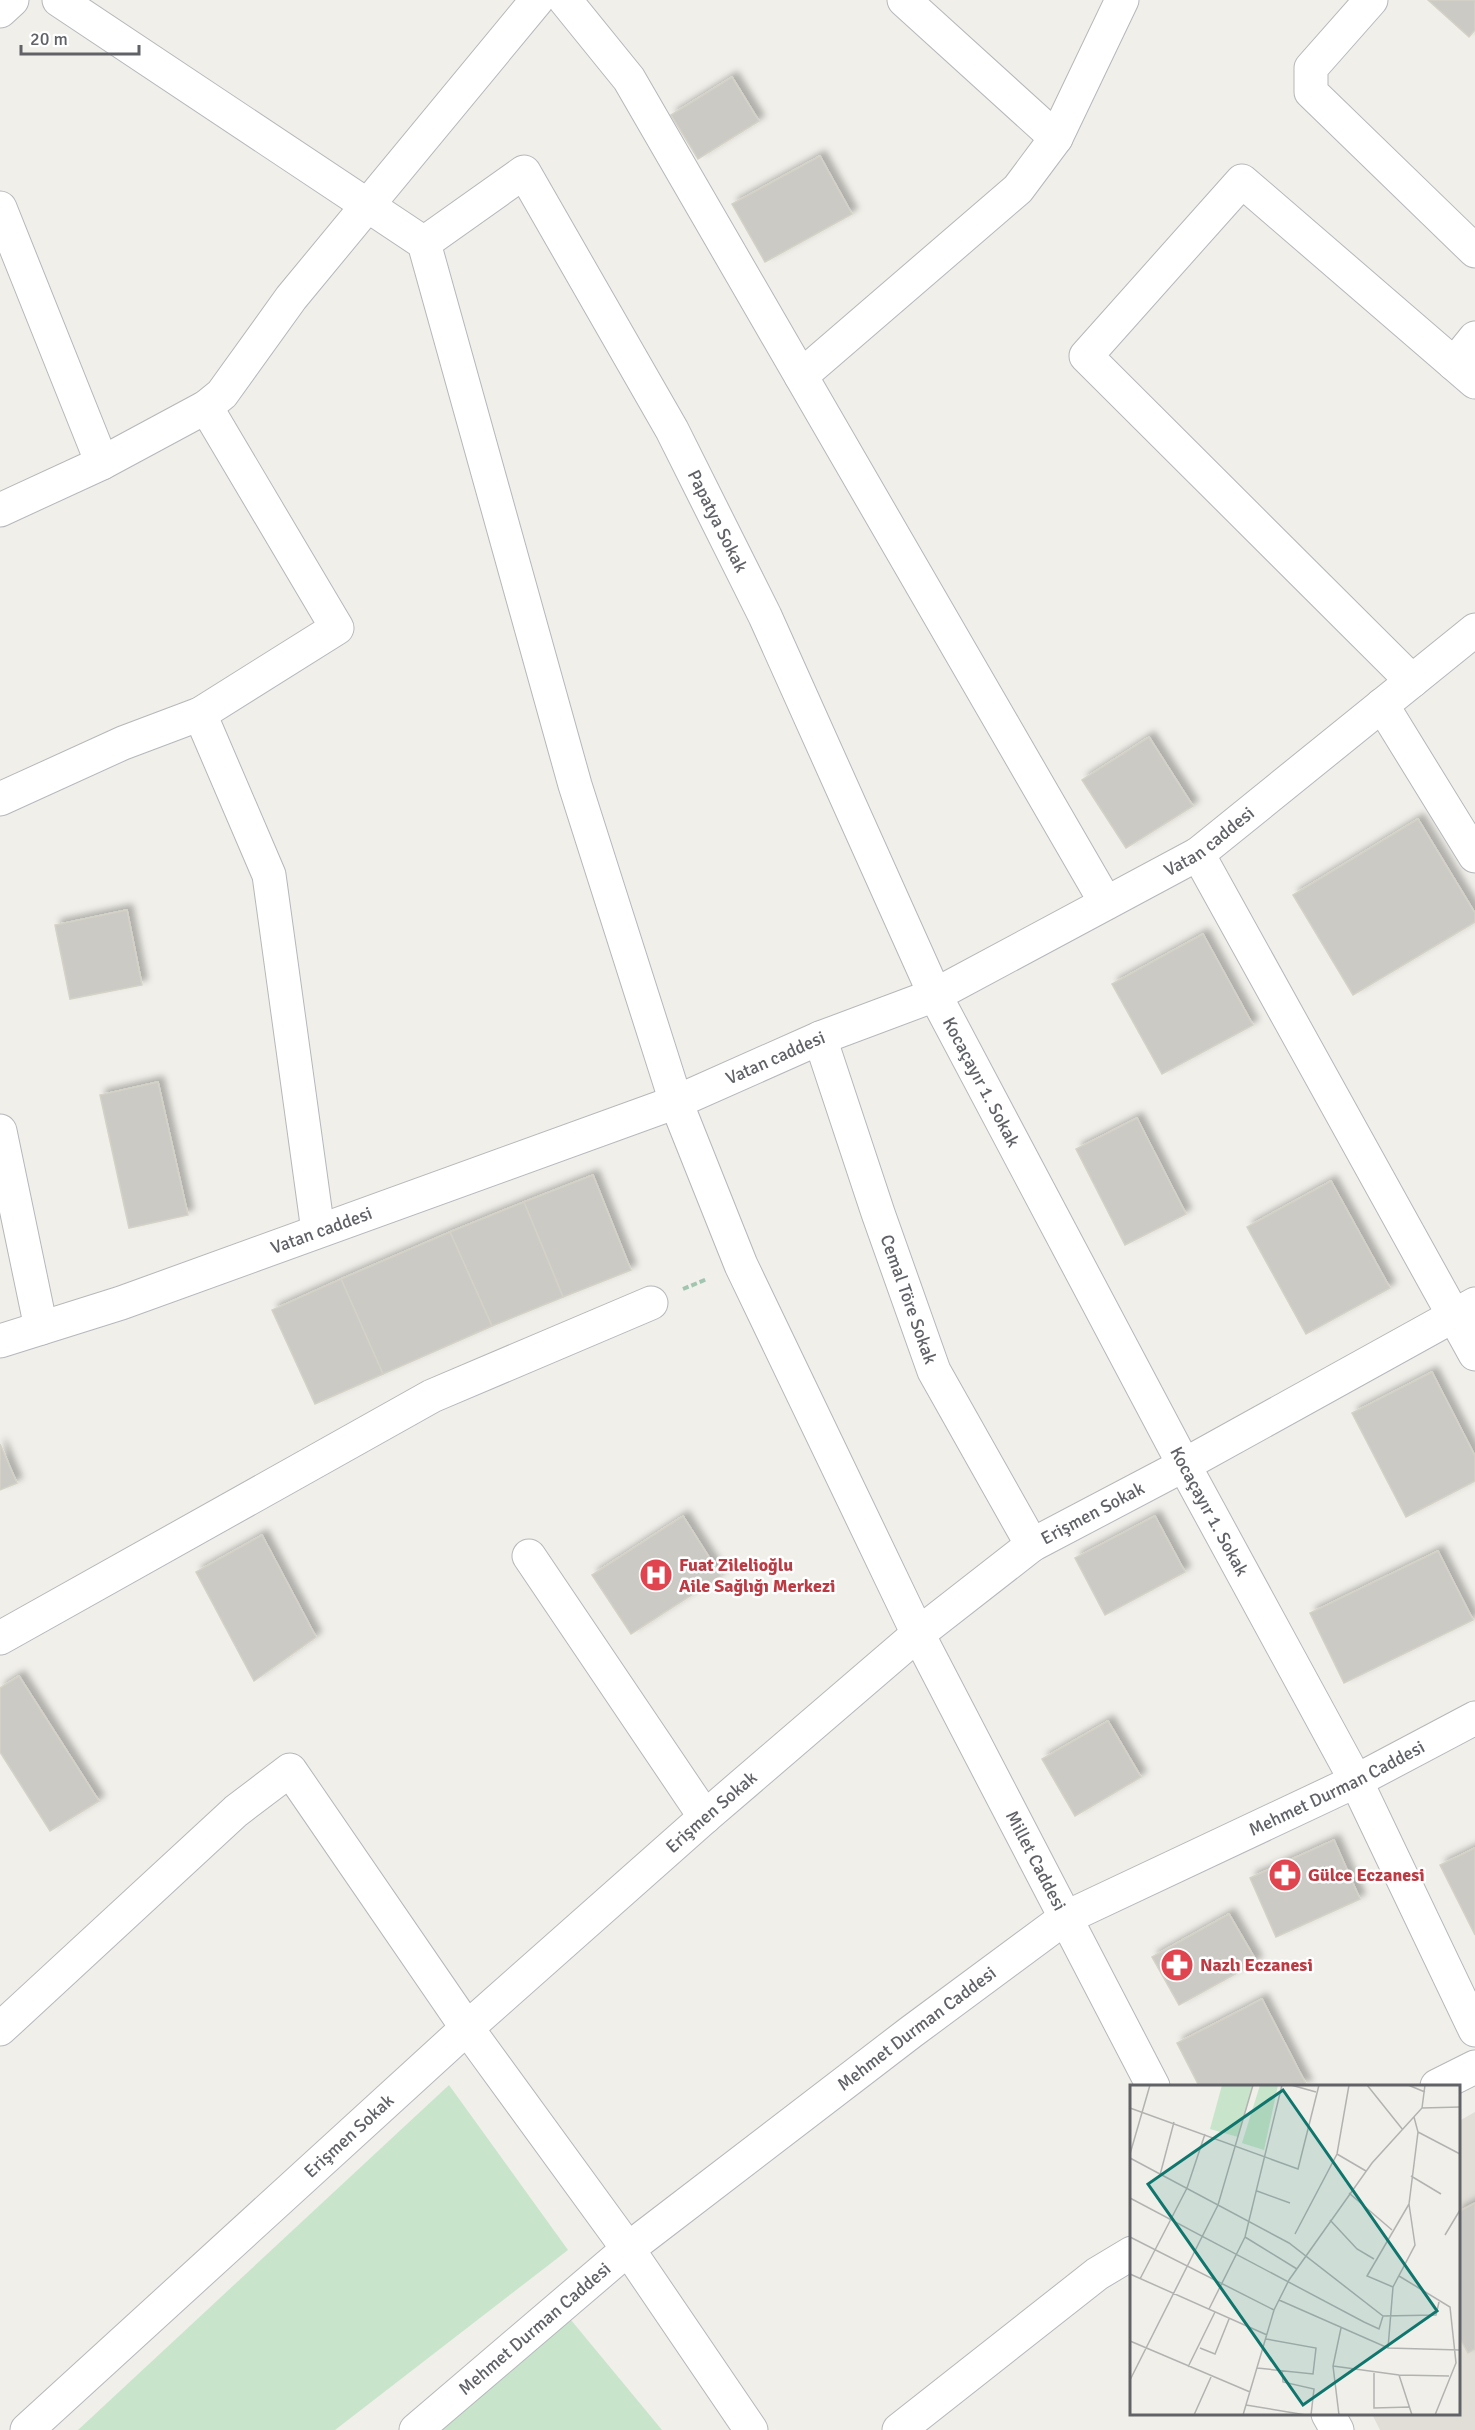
<svg xmlns="http://www.w3.org/2000/svg" width="1475" height="2430" viewBox="0 0 1475 2430" font-family="Signika,sans-serif">
  <defs>
    <filter id="shadow"><feDropShadow dx="5.5" dy="-5.5" stdDeviation="3" flood-color="#0004"/></filter>
  </defs>
  <rect width="100%" height="100%" fill="#f0efe9"/>
  <polygon fill="#e0ded7" points="1475,2112 1475,2430 1380,2430 1372,2414 1458,2414 1459,2121"/>
  <g fill="#c8e5cb">
    <polygon points="449,2085 568,2250 335,2430 78,2430"/>
    <polygon points="566,2314 662,2430 425,2430"/>
  </g>
  <g fill="#cccac5" stroke="#d4d2c7" stroke-width="1.5" filter="url(#shadow)">
    <polygon points="1428,0 1475,0 1475,30 1469,37"/>
    <polygon points="732,77 759,121 698,159 671,115"/>
    <polygon points="820,156 852,214 765,262 732,204"/>
    <polygon points="1149,737 1193,806 1126,848 1082,780"/>
    <polygon points="1418,819 1475,913 1475,922 1353,995 1293,895"/>
    <polygon points="127,910 142,985 70,999 55,925"/>
    <polygon points="1203,934 1253,1025 1162,1074 1112,984"/>
    <polygon points="158,1082 188,1215 129,1228 100,1095"/>
    <polygon points="1137,1118 1186,1214 1125,1245 1076,1149"/>
    <polygon points="593,1175 631,1270 563,1297 524,1202"/>
    <polygon points="1331,1181 1390,1288 1306,1334 1247,1227"/>
    <polygon points="524,1202 563,1297 492,1326 450,1232"/>
    <polygon points="450,1232 492,1326 383,1374 341,1279"/>
    <polygon points="341,1279 383,1374 315,1404 272,1310"/>
    <polygon points="1432,1372 1475,1456 1475,1481 1406,1517 1352,1413"/>
    <polygon points="0,1444 17,1483 0,1490"/>
    <polygon points="683,1516 721,1576 631,1634 592,1575"/>
    <polygon points="1155,1516 1185,1572 1105,1615 1075,1558"/>
    <polygon points="262,1535 316,1637 254,1681 196,1572"/>
    <polygon points="1438,1551 1473,1620 1344,1683 1310,1613"/>
    <polygon points="19,1676 99,1801 50,1831 0,1752 0,1688"/>
    <polygon points="1108,1721 1141,1777 1075,1816 1042,1759"/>
    <polygon points="1334,1840 1360,1899 1276,1937 1250,1878"/>
    <polygon points="1475,1848 1475,1935 1440,1865"/>
    <polygon points="1229,1914 1257,1962 1179,2005 1152,1957"/>
    <polygon points="1262,1999 1307,2086 1199,2086 1177,2043"/>
    <polygon points="1475,2203 1475,2349 1468,2353 1458,2335 1458,2212"/>
  </g>
  <g fill="none" stroke-linecap="round" stroke-linejoin="round">
    <g stroke="#b5b7bb" stroke-width="35">
      <g id="minor">
        <path id="s1" d="M59 0 424 243 575 785 676 1102 741 1265 918 1634 1153 2086"/>
        <polyline points="565,0 629,79 1106,903"/>
        <polyline points="904,0 1056,138"/>
        <polyline points="1371,0 1311,68 1311,92 1475,251"/>
        <polyline points="0,11 12,0"/>
        <polyline points="0,208 102,463"/>
        <path id="s2" d="M424 243 524 172 672 430 765 616 935 995 1184 1465 1356 1781 1475 2030"/>
        <polyline points="1454,364 1475,338"/>
        <polyline points="801,376 1018,189 1056,138 1122,0"/>
        <polyline points="0,510 102,463 206,407 222,394 291,298 537,0"/>
        <polyline points="1412,681 1086,356 1242,181 1475,382"/>
        <polyline points="1382,705 1475,856"/>
        <polyline points="200,714 269,875 318,1231"/>
        <polyline points="0,799 123,743 200,714 337,628 206,407"/>
        <polyline points="1198,854 1475,1354"/>
        <path id="s3" d="M820 1038 878 1213 934 1371 1032 1545"/>
        <polyline points="0,1131 41,1328"/>
        <polyline points="529,1556 705,1817"/>
        <polyline points="0,1638 432,1396 651,1303"/>
        <polyline points="0,2029 236,1811 290,1770 467,2028 628,2249 751,2430"/>
        <polyline points="1437,2086 1475,2067"/>
        <polyline points="1328,2414 1337,2430"/>
        <path id="s4" d="M27 2430 467 2028 705 1817 918 1634 1032 1545 1184 1465 1475 1304"/>
        <path id="s5" d="M416 2430 628 2249 911 2032 1065 1918 1356 1781 1475 1718"/>
        <polyline points="899,2430 1097,2274 1132,2253"/>
      </g>
    </g>
    <g stroke="#b5b7bb" stroke-width="35">
      <g id="tertiary">
        <path id="s6" d="M0 1341 121 1303 676 1102 820 1038 935 995 1198 854 1475 630"/>
      </g>
    </g>
    <polyline stroke="#a1c5af" stroke-width="4" stroke-dasharray="6 3" stroke-linecap="butt" points="683,1289 707,1279"/>
    <use href="#minor" stroke="#fff" stroke-width="33"/>
    <use href="#tertiary" stroke="#fff" stroke-width="33"/>
  </g>
  <defs>
    <g id="hospital-disc" transform="scale(1.725)"><circle r="9.5" fill="#e0444e" stroke="#fff"/><path d="M-5-5h3v3.5h4V-5h3V5h-3V1.5h-4V5h-3Z" fill="#fff"/></g>
    <g id="pharmacy-disc" transform="scale(1.725)"><circle r="9.5" fill="#e0444e" stroke="#fff"/><path d="M-2-6h4v4h4v4h-4v4h-4v-4h-4v-4h4Z" fill="#fff"/></g>
  </defs>
  <g fill-rule="evenodd">
    <use href="#hospital-disc" x="656" y="1575"/>
    <use href="#pharmacy-disc" x="1285" y="1875"/>
    <use href="#pharmacy-disc" x="1177" y="1965"/>
  </g>
  <g text-anchor="middle" dominant-baseline="central" stroke-width="5" stroke-linejoin="round" paint-order="stroke">
    <g font-size="18" fill="#606267" stroke="#fff">
      <text stroke="none"><textPath href="#s2" startOffset="522">Papatya Sokak</textPath></text>
      <text stroke="none"><textPath href="#s6" startOffset="1312">Vatan caddesi</textPath></text>
      <text stroke="none"><textPath href="#s6" startOffset="826">Vatan caddesi</textPath></text>
      <text stroke="none"><textPath href="#s2" startOffset="1142">Kocaçayır 1. Sokak</textPath></text>
      <text stroke="none"><textPath href="#s6" startOffset="340">Vatan caddesi</textPath></text>
      <text stroke="none"><textPath href="#s3" startOffset="276">Cemal Töre Sokak</textPath></text>
      <text stroke="none"><textPath href="#s2" startOffset="1628">Kocaçayır 1. Sokak</textPath></text>
      <text stroke="none"><textPath href="#s4" startOffset="1408">Erişmen Sokak</textPath></text>
      <text stroke="none"><textPath href="#s5" startOffset="1128">Mehmet Durman Caddesi</textPath></text>
      <text stroke="none"><textPath href="#s4" startOffset="922">Erişmen Sokak</textPath></text>
      <text stroke="none"><textPath href="#s1" startOffset="2174">Millet Caddesi</textPath></text>
      <text stroke="none"><textPath href="#s5" startOffset="642">Mehmet Durman Caddesi</textPath></text>
      <text stroke="none"><textPath href="#s4" startOffset="436">Erişmen Sokak</textPath></text>
      <text stroke="none"><textPath href="#s5" startOffset="156">Mehmet Durman Caddesi</textPath></text>
    </g>
    <g font-size="18" font-weight="bold" fill="#be3a42" stroke="#fff" text-anchor="start">
      <text x="679" y="1565">Fuat Zilelioğlu<tspan x="679" dy="21">Aile Sağlığı Merkezi</tspan></text>
      <text x="1308" y="1875">Gülce Eczanesi</text>
      <text x="1200" y="1965">Nazlı Eczanesi</text>
    </g>
  </g>
  <g transform="translate(1130 2085)">
    <rect width="330" height="330" fill="#f0efe9"/>
    <path d="M92 0H123L108 52 80 44ZM130 0H148L134 65 112 58Z" fill="#c8e5cb"/>
    <path fill="none" stroke="#b2b3b1" stroke-width="1.5" d="M161 0 186 7M237 0 273 45M278 0 295 7M0 23 168 84 189 0M292 23 330 22M288 47 330 69M0 69 20 0M207 69 236 86M0 73 159 158 253 231 306 230 309 217M30 90 44 37M281 91 311 109M127 106 160 118M219 108 262 145M0 113 234 237 249 244 253 231M200 135 227 164 244 174M165 149 207 69 219 0M315 150 330 125M0 152 144 225M115 152 167 184M0 189 137 250M269 191 320 222 326 278 305 330M10 194 57 103 75 49M263 202 237 191 279 119M149 215 258 263 330 265M79 224 115 152 152 0M0 256 120 307M70 263 85 269 99 234M258 263 263 202 285 160 279 119 288 47 284 32M203 281 269 290 319 291M58 282 85 227M127 283 183 289 186 263 136 254M152 286 153 297 184 304 181 330M244 286V323L280 322M269 290 282 330M0 295 88 120 123 0M116 320 176 330M64 330 81 292M113 330 144 225 159 195 242 78 292 23 295 0M209 330 203 281 211 243"/>
    <path fill="#0f766e" fill-opacity="0.15" stroke="#0f766e" stroke-width="3" d="M153 5 307 226 173 320 18 99Z"/>
    <rect width="330" height="330" fill="none" stroke="#606267" stroke-width="3"/>
  </g>
  <path d="M21 45v9h118v-9" fill="none" stroke="#606267" stroke-width="3"/>
  <text x="30" y="45" font-size="18" fill="#606267" stroke="#ffffff" stroke-width="4.5" paint-order="stroke">20 m</text>
</svg>
